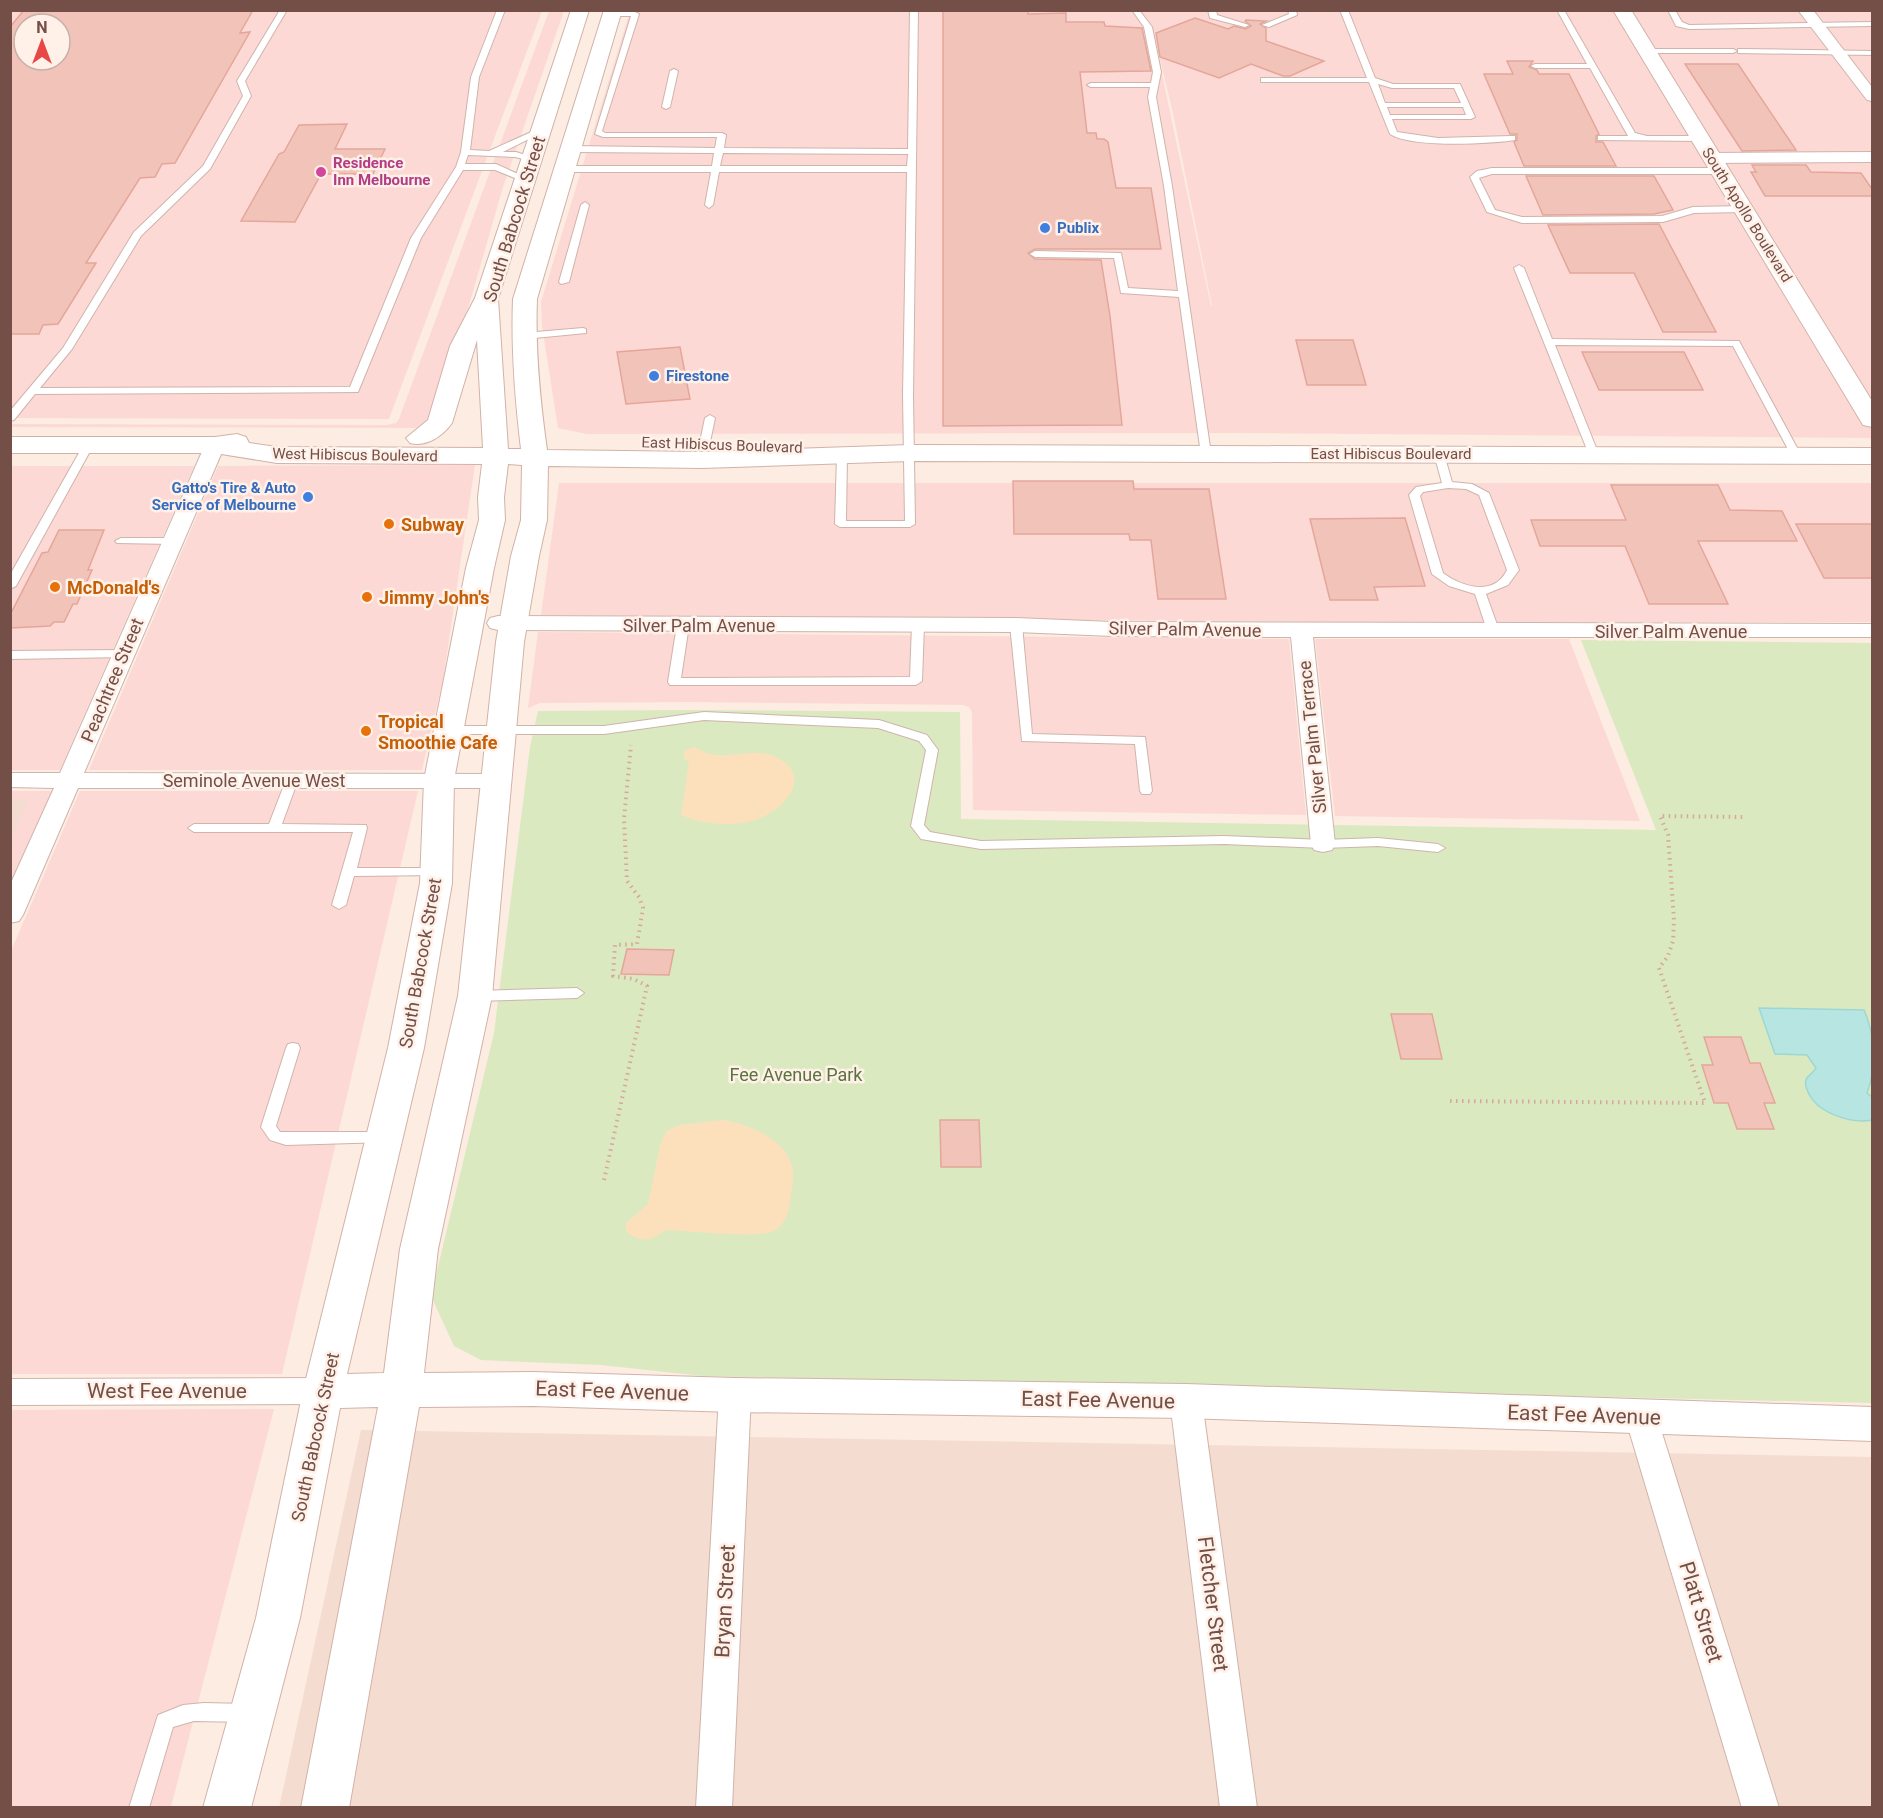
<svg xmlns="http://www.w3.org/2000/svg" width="1883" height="1818" viewBox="0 0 1883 1818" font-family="Roboto,sans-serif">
  <rect width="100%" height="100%" fill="#fcece2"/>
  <g fill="#f4dcd0">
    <polygon points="11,800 29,800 11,839"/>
    <polygon points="361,1430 1872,1457 1872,1807 279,1808"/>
  </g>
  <g fill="#fdd9d5" fill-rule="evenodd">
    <path d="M11 11H542L389 419 11 418ZM24 24H60V60H24Z"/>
    <polygon points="549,11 564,11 503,187 465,319 428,421 420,428 11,427 11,424 387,425 396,423 399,419"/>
    <path d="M630 11H1872V438L1239 433 587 434 558 428 542 326 541 302ZM1151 22 1172 109 1212 306H1211Z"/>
    <polygon points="475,465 443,680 422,770 89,770 218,466"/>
    <polygon points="10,466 194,466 60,770 11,770"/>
    <polygon points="559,483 1872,483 1872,622 1300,622 541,615"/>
    <polygon points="538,632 1289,639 1306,815 973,810 972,712 969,707 963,705 689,702 540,703 528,708"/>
    <polygon points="1315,639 1569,639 1640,821 1335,816"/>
    <polygon points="11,791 52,791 11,881 11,839 28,800 11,800"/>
    <polygon points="80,791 418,791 282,1374 11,1374 11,951"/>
    <polygon points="274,1409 171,1807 11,1807 10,1410"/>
  </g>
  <polygon fill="#dae9c0" points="1581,640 1872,643 1872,1403 703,1376 601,1365 481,1360 454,1346 431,1296 494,1033 530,747 538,711 688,710 960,712 961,819 1656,830"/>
  <g fill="#fce0bc">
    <path d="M694 747C699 748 701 751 706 753 727 760 755 747 774 756 817 776 783 812 752 821 730 827 702 824 681 815L689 762 684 758V751Z"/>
    <path d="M722 1120C748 1124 784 1138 792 1166 795 1178 791 1191 790 1202 788 1214 784 1227 772 1232 754 1238 688 1231 666 1230 652 1241 639 1244 626 1231V1223L648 1204 661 1141 667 1131 679 1125Z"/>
  </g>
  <path fill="#b6e5e2" stroke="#9dd7d4" stroke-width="1.5" d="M1759 1008 1864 1010C1875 1035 1877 1066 1867 1093L1872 1097V1120C1851 1124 1817 1113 1808 1092 1806 1088 1804 1082 1807 1078 1809 1075 1814 1072 1816 1068L1807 1055 1775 1054Z"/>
  <g fill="#f2c4b9" stroke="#e4a69a" stroke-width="1.5" fill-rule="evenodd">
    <path d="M24 10H253L240 33 250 32 175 163 162 164 155 177 140 178 86 263H96L58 324 43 325 39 334H10V27ZM24 24H60V60H24Z"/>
    <polygon points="943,10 1028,10 1028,14 1066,13 1066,22 1104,22 1105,26 1142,28 1151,71 1080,72 1087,133 1096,133 1097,139 1104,139 1108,142 1116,188 1151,188 1161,249 1035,249 1028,253 1035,259 1101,260 1110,316 1122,425 943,426"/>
    <polygon points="1195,18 1228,29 1234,26 1246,29 1251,26 1245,21 1246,20 1266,21 1260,24 1266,28 1266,41 1324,61 1290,76 1283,76 1251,64 1219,78 1160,57 1156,33"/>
    <polygon points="1507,61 1533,61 1529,67 1537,70 1539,74 1569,74 1599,134 1596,136 1596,142 1603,142 1616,166 1524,166 1514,142 1517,140 1517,134 1510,134 1484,74 1513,74"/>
    <polygon points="1685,64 1738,64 1796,150 1742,151"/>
    <polygon points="347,124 335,149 385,149 373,174 321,174 295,222 241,221 279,154 284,152 299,125"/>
    <polygon points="1752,165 1806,165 1811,172 1861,173 1872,189 1872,196 1765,196 1751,172 1756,172"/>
    <polygon points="1526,176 1654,176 1673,210 1654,214 1543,215"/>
    <polygon points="1659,224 1716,332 1663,332 1634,273 1570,273 1548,225"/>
    <polygon points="1296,340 1353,340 1366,385 1307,385"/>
    <polygon points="680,347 690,399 626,404 617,352"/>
    <polygon points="1582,352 1684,352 1703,390 1599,390"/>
    <polygon points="1013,481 1133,481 1134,489 1209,489 1226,599 1158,599 1151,540 1130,540 1129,534 1014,534"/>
    <polygon points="1611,485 1718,485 1730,510 1782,511 1797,541 1698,541 1728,604 1649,604 1625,546 1540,546 1531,520 1626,520"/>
    <polygon points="1405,518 1425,586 1374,587 1378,600 1330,600 1310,519"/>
    <polygon points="1796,524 1872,524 1872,578 1824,578"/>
    <polygon points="59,530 104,530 88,570 92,570 77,604 73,604 64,622 54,622 50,626 10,628 10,615 42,553 48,552"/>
    <polygon points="627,949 674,950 669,975 621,974"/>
    <polygon points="1391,1014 1432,1014 1442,1059 1401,1059"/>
    <polygon points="1704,1037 1741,1037 1750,1063 1760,1063 1775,1103 1764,1103 1774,1129 1737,1129 1728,1103 1714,1103 1702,1065 1713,1065"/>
    <polygon points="940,1120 979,1120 981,1167 941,1167"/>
  </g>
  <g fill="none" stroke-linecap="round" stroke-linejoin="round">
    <g stroke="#cfb4ab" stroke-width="2">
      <g id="lane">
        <polygon points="280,10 287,10 245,81 251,96 210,169 141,236 72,349 40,388 350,387 411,238 456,167 461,152 471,77 497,10 505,10 479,77 470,150 489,151 538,129 545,131 503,152 516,152 535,158 535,162 515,157 468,155 465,164 496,164 529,179 522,181 495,170 463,170 421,238 358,392 35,394 14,420 10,421 10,411 63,348 134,232 203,166 243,96 237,81"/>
        <path d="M910 10H918L913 395 915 524 910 527H840L835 524 837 455 842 452 847 455 846 521H905L903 395 907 172H719L713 205 709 208 705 205 711 172H566L562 169 566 166H712L714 153 572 152 568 149 572 146 715 148 717 137H603L595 134 631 16H609V12H635L639 14 602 131 605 133H722L726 135 724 148 908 149ZM723 153 908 154 907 166H720Z"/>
        <polygon points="1132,10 1139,10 1152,27 1161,72 1156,97 1172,186 1211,454 1206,457 1201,454 1179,297 1121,293 1114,258 1035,257 1030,254 1035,251 1121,253 1128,288 1178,291 1164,186 1148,97 1150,87 1091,87 1087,85 1091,83 1151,83 1153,72 1144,27"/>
        <polygon points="1208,10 1216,10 1217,15 1249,25 1245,27 1210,18"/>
        <polygon points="1288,10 1296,10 1297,15 1269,27 1262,25 1289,14"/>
        <path d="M1340 10H1348L1375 78 1393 84H1460L1475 117 1471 119H1392L1397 132 1438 138 1512 136H1515V140C1489 144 1411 148 1390 134L1369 82H1261V78H1367ZM1378 84 1392 88H1454L1461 103H1385ZM1387 107H1463L1466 115H1390Z"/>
        <polygon points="1557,10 1564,10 1635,133 1647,136 1700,136 1704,139 1703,141 1598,140 1598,136 1628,136 1590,68 1535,68 1531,66 1535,64 1587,64"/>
        <polygon points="1668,10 1675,10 1682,22 1689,25 1872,22 1872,26 1689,29 1676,26"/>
        <polygon points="1647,49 1733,49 1737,51 1733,53 1644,53 1644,49"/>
        <polygon points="1741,49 1872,51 1872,55 1738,53 1738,49"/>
        <polygon points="674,69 678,71 670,107 666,109 662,107 670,71"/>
        <polygon points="1492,168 1719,168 1723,171 1719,174 1492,174 1479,178 1495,210 1522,217 1662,216 1693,207 1743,206 1747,209 1743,212 1694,213 1663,222 1522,223 1487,212 1470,177 1477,171"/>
        <polygon points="585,202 589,205 569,282 561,284 559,282 581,205"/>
        <polygon points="1519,265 1524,268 1552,339 1739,341 1801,455 1796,458 1791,455 1733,346 1555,345 1599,455 1594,458 1590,457 1514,268"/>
        <polygon points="583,328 586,329 586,333 524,339 519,336 524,333"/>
        <polygon points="710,415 715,418 710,442 705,445 700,442 705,418"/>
        <polygon points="89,441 94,444 16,586 10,589 10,575 84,444"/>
        <path d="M1439 451 1444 454 1452 482 1472 484 1489 493 1519 570 1508 585 1486 594 1499 630 1497 632H1489L1487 630 1475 594 1449 586 1432 574 1409 495 1416 487 1442 483 1434 454ZM1448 488 1466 489 1479 495 1507 570C1494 597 1462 587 1443 573L1420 496 1423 492Z"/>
        <polygon points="121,538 172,538 178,541 172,544 117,543 115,541"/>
        <polygon points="683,622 689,625 681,678 910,677 912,625 914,623 922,623 924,625 922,681 916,685 670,685 668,682 677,625"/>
        <polygon points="1016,622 1022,625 1032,734 1145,737 1152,791 1150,794 1142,794 1140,791 1135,744 1022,741 1010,625"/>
        <polygon points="123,650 129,654 127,657 10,659 10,651"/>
        <polygon points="704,712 879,720 927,735 938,750 924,825 930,832 981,841 1224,836 1323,840 1378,838 1438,844 1445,848 1438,852 1378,846 1323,848 1224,844 981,849 921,839 911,826 926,750 919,741 878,728 704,720 604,734 449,734 443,730 449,726 604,726"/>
        <polygon points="292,776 298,780 282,824 366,825 367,828 357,868 436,868 443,872 441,875 354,876 346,905 339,909 332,905 353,832 194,832 188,828 194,824 269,824 286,780"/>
        <polygon points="577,988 584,993 577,998 475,1001 468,996 475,991"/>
        <polygon points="293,1043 298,1044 300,1048 276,1126 280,1132 382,1132 387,1134 390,1138 387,1142 286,1145 270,1140 261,1127 286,1048 288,1044"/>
        <polygon points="204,1703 247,1704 254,1707 256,1713 254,1719 247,1722 194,1721 173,1727 149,1808 129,1808 158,1715 183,1705"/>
      </g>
    </g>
    <g stroke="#cfb4ab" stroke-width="2">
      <g id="street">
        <polygon points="1798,10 1813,10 1872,87 1872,101 1867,100"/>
        <polygon points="1872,152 1872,162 1712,163 1704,158 1712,153"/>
        <polygon points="215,439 222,441 225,445 84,773 497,774 505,776 509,781 505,786 497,788 78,788 23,915 19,921 10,923 10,885 54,788 10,787 10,773 60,773 205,445 208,441"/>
        <polygon points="498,616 1016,618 1112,622 1872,624 1872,637 1313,637 1335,844 1332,850 1323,852 1314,850 1311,844 1291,637 1112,636 1016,632 498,630 490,628 487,623 490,618"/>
        <polygon points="323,1378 334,1382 339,1391 334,1400 323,1404 10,1405 10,1379"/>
        <polygon points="735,1382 746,1386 751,1395 732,1808 696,1808 719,1395 724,1386"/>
        <polygon points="1186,1388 1197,1392 1202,1401 1257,1808 1220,1808 1170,1401 1175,1392"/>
        <polygon points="1641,1404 1652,1408 1657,1417 1779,1808 1742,1808 1625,1417 1630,1408"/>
      </g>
    </g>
    <g stroke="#d2b2a8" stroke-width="2">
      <g id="secondary">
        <path d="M571 10H589L498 299 508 449H521C515 399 511 349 513 299L604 10H622L537 299C535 350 540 400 547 450L702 452 910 445 1872 448V464L910 461 702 468 548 466 547 520 539 556 524 642 492 996 438 1249 424 1373 533 1372 735 1378 1186 1384 1872 1407V1441L1186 1418 735 1412 533 1406 419 1407 349 1808H301L378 1407 340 1408 300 1618 251 1808H203L256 1618 303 1391 388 1048 420 883 424 780 466 568 479 520 478 497 482 464 277 463 215 453H10V437H215L237 434 246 437 249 443 277 447 483 448 477 340 452 423C442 437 426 447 410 443L406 438 428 420 450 346 475 298ZM508 464 522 465 521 520 511 556 496 642 458 996 400 1249 384 1373 347 1374 424 1048 452 883 454 780 494 568 505 520 504 497Z"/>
        <polygon points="1613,10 1631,10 1872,401 1872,427 1863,425 1860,420"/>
      </g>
    </g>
    <polyline stroke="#d6a79d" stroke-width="2" stroke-dasharray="1 3" stroke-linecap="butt" points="412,179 432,179"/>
    <g stroke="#d6a79d" stroke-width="4" stroke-dasharray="1.5 4.5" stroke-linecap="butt">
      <polyline points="1450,1101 1705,1103 1659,968 1668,956 1673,941 1674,920 1668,835 1660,816 1745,817"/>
      <polyline points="604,1180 647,986 634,979 613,976 615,945 637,944 643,908 639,897 627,881 624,819 631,745"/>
    </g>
    <use href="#lane" fill="#fff" fill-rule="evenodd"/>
    <use href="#street" fill="#fff" fill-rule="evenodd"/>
    <use href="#secondary" fill="#fff" fill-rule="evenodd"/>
  </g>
  <circle fill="#d1479c" stroke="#fff1e8" stroke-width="2" cx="321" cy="172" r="6"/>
  <g fill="#3f7fe0" stroke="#fff1e8" stroke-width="2">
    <circle cx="1045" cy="228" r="6"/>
    <circle cx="654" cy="376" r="6"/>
    <circle cx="308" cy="497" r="6"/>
  </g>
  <g fill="#e8710a" stroke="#fff1e8" stroke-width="2">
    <circle cx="389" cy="524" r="6"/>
    <circle cx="55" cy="587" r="6"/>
    <circle cx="367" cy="597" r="6"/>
    <circle cx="366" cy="731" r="6"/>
  </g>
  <g text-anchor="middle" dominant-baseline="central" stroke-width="5" stroke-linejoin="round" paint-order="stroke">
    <g font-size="15" font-weight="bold" fill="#b23c85" stroke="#fff1e8" text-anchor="start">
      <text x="333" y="163">Residence<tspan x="333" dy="17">Inn Melbourne</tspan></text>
    </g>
    <g font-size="15" fill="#734f48" stroke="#fff1e8">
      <text transform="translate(1747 215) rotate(58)">South Apollo Boulevard</text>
      <text transform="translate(722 445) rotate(2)">East Hibiscus Boulevard</text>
      <text x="1391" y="454">East Hibiscus Boulevard</text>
      <text transform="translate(355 455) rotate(1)">West Hibiscus Boulevard</text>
    </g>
    <g font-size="15" font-weight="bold" fill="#366cbe" stroke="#fff1e8" text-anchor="start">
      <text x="1057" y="228">Publix</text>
      <text x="666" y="376">Firestone</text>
      <text x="296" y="488" text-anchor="end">Gatto's Tire &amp; Auto<tspan x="296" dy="17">Service of Melbourne</tspan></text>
    </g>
    <g font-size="18" fill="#734f48" stroke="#fff1e8">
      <text transform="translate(514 219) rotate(-73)">South Babcock Street</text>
      <text x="699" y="625">Silver Palm Avenue</text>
      <text transform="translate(1185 629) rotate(1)">Silver Palm Avenue</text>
      <text x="1671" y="631">Silver Palm Avenue</text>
      <text transform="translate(112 680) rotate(-67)">Peachtree Street</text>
      <text transform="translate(1312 737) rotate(-96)">Silver Palm Terrace</text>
      <text x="254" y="780">Seminole Avenue West</text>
      <text transform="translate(420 963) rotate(-80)">South Babcock Street</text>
      <text transform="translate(315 1437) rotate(-78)">South Babcock Street</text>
    </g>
    <g font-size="18" font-weight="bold" fill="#c56008" stroke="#fff1e8" text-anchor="start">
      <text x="401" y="524">Subway</text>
      <text x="67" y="587">McDonald's</text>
      <text x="379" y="597">Jimmy John's</text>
      <text x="378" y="721">Tropical<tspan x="378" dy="21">Smoothie Cafe</tspan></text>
    </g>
    <g font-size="18" fill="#59743e" stroke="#fff1e8">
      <text x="796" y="1074">Fee Avenue Park</text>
    </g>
    <g font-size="21" fill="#734f48" stroke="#fff1e8">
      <text x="167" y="1391">West Fee Avenue</text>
      <text transform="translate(612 1391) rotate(2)">East Fee Avenue</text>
      <text transform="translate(1098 1400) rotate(1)">East Fee Avenue</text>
      <text transform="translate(1584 1415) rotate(2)">East Fee Avenue</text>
      <text transform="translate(725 1601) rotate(-87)">Bryan Street</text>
      <text transform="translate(1213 1604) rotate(83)">Fletcher Street</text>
      <text transform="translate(1701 1612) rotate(73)">Platt Street</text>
    </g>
  </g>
  <rect width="1883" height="1818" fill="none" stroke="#734f48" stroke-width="24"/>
  <g transform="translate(42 42)"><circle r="28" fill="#fff1e8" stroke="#c7b0a8" stroke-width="1.5"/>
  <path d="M0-4.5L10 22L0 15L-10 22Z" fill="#e74846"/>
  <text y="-9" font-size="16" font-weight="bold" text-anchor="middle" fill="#734f48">N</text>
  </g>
</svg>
